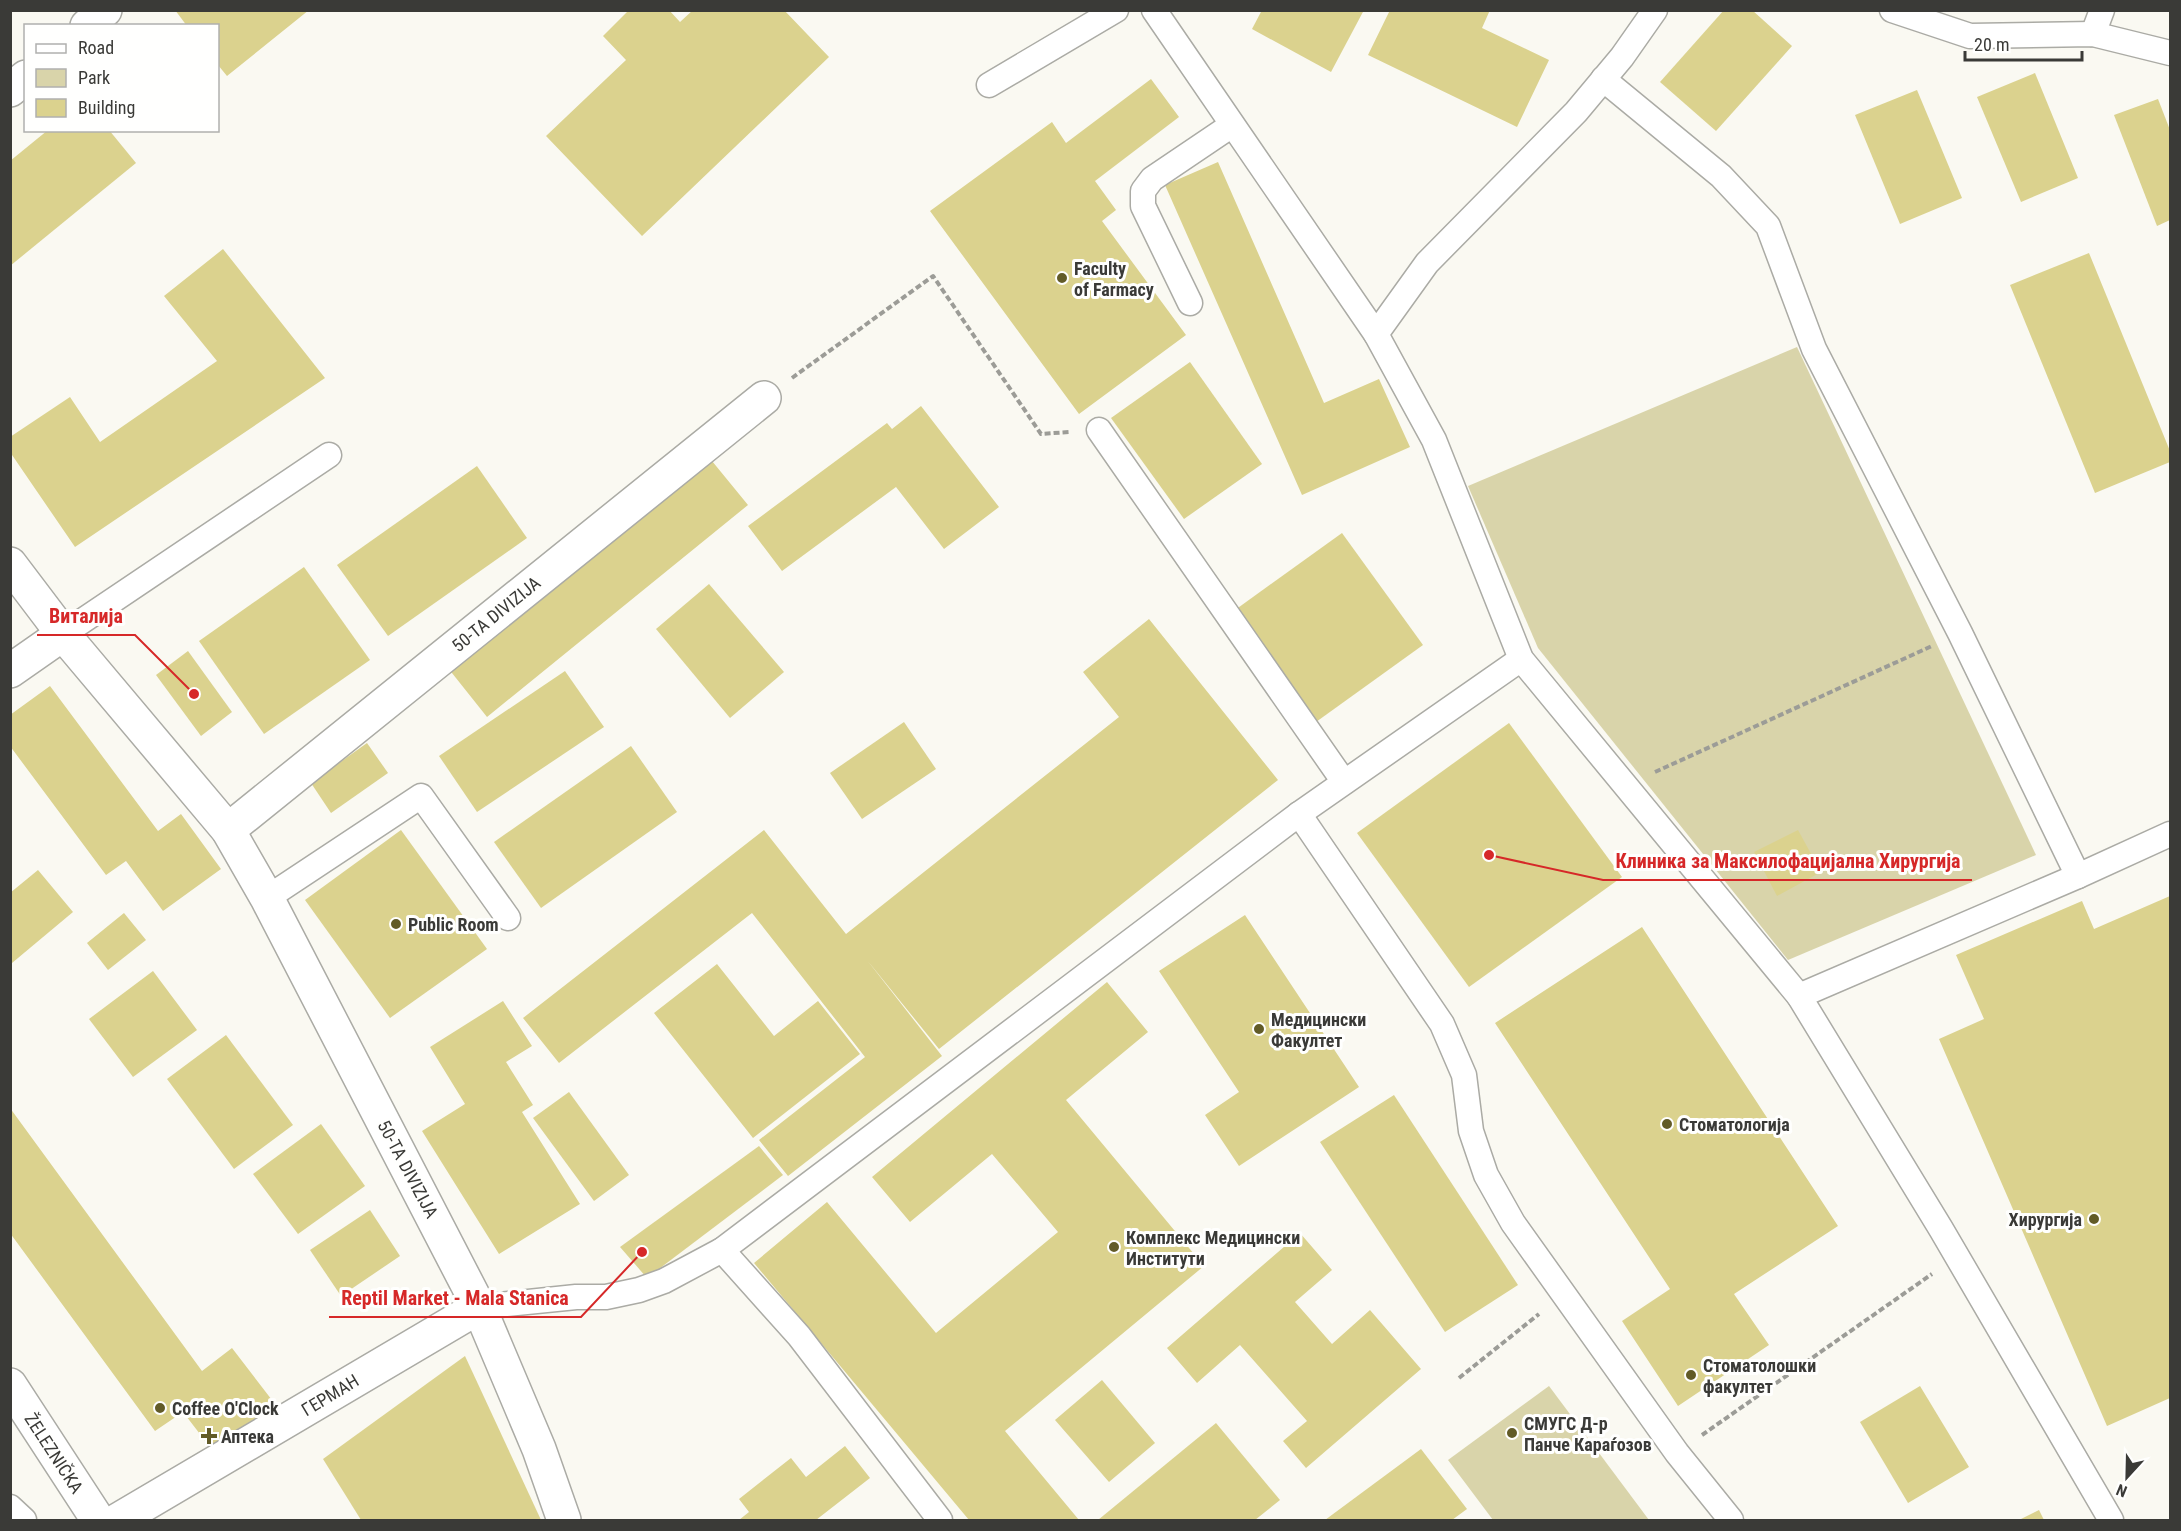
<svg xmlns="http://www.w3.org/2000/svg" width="2181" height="1531" viewBox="0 0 2181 1531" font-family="'Roboto Condensed',sans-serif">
  <rect width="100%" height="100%" fill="#faf9f2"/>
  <g fill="#d9d4aa">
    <polygon points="1797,347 2036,855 1788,960 1538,648 1468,486"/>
    <polygon points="1549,1386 1649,1520 1493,1520 1448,1460"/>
  </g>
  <g fill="#dbd28e">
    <polygon points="175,10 309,10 227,76 218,65 218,26 187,26"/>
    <polygon points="629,10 669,10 680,22 693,10 784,10 829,57 642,236 546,136 626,60 603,36"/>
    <polygon points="1262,10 1364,10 1331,72 1252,29"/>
    <polygon points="1390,10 1490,10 1482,28 1549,60 1517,127 1368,55"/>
    <polygon points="1724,10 1752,10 1792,46 1716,131 1660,82"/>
    <polygon points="2035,73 2078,178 2021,202 1977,97"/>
    <polygon points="1151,79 1179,117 1095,181 1116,210 1102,221 1186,335 1079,414 930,211 1052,122 1066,143"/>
    <polygon points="1917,90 1962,198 1900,224 1855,115"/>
    <polygon points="2158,99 2170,130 2170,220 2157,226 2114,115"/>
    <polygon points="48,130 109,130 136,163 10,266 10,161"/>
    <polygon points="1218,162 1324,403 1379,379 1410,447 1302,495 1165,185"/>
    <polygon points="223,249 325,378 75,547 10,452 10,437 70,397 100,442 217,361 164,296"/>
    <polygon points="2089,253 2170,451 2170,462 2095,493 2010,285"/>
    <polygon points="1190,362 1262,464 1184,519 1111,418"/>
    <polygon points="921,406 999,507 944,549 896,487 782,571 748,526 887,423 892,429"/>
    <polygon points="712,461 748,505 487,717 448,668 528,603 531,608"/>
    <polygon points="477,466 527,538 388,636 337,565"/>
    <polygon points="1342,533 1423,645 1316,722 1235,610"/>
    <polygon points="304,567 370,660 264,734 199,641"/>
    <polygon points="709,584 784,672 730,718 656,629"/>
    <polygon points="1149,619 1278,780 939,1049 867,960 942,1056 788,1176 759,1140 865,1057 752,913 559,1063 523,1018 764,830 846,934 1119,717 1083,672"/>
    <polygon points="188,651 232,712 201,736 156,675"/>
    <polygon points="565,671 604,727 477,812 439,756"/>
    <polygon points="50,686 158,831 181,814 221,869 163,911 126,861 106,875 10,746 10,715"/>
    <polygon points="904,722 936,769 862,819 830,773"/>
    <polygon points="1509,723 1622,877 1469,987 1357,833"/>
    <polygon points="367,743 388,773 331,813 311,783"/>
    <polygon points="631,746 677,812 541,908 494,842"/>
    <polygon points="401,830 487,949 390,1018 305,900"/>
    <polygon points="1798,830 1821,872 1777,896 1754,852"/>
    <polygon points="38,870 73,912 12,963 10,893"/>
    <polygon points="2170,896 2170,1398 2107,1426 1939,1039 1984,1019 1956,955 2082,901 2094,929"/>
    <polygon points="124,913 146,940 108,970 87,943"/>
    <polygon points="1245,915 1359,1087 1239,1166 1205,1115 1239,1092 1159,971"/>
    <polygon points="1642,927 1838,1226 1734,1294 1769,1345 1678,1406 1622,1321 1670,1289 1495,1023"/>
    <polygon points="717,964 774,1036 818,1001 860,1054 753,1138 654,1013"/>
    <polygon points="153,971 197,1030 133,1077 89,1019"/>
    <polygon points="1107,982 1148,1032 1066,1100 1204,1266 1005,1431 1079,1520 969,1520 754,1263 827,1202 936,1333 1058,1232 992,1154 910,1222 872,1177"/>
    <polygon points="503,1001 532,1046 506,1062 533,1105 522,1112 580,1204 499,1254 422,1131 465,1104 430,1047"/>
    <polygon points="226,1035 293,1125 234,1169 167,1079"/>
    <polygon points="569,1092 629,1175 594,1201 533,1118"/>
    <polygon points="1394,1095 1518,1285 1445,1332 1320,1142"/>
    <polygon points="10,1108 202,1371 232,1348 275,1404 213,1451 183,1412 155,1431 10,1233"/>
    <polygon points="321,1124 365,1186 298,1234 253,1174"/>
    <polygon points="759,1146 783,1175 647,1278 620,1247"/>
    <polygon points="370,1210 400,1256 341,1296 310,1250"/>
    <polygon points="1300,1233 1332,1270 1295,1302 1332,1344 1370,1310 1421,1369 1306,1468 1283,1441 1307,1421 1240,1345 1197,1383 1167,1348"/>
    <polygon points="465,1356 541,1520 361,1520 323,1459"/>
    <polygon points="1102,1380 1155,1443 1109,1482 1055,1420"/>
    <polygon points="1920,1386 1969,1467 1908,1503 1860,1422"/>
    <polygon points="1216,1423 1280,1500 1255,1520 1098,1520"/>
    <polygon points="845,1446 870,1478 816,1520 739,1520 749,1512 739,1499 791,1458 806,1477"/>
    <polygon points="1421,1449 1467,1509 1452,1520 1325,1520"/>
    <polygon points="2039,1510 2044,1520 2019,1520"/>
  </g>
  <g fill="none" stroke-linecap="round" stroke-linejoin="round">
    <g stroke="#ababa5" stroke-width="27">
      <g id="service">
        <polyline points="1154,10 1376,334 1434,440 1521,659 1799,996 1941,1229 2111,1520"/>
        <polyline points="1892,10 1970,36 2093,34 2170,53"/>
        <polyline points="2093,34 2102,10"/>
        <polyline points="1603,79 1721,176 1768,226 1814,349 1960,633 2078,876"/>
        <polyline points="989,85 1116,10"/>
        <polyline points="1190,303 1143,206 1143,191 1152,179 1232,125"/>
        <polyline points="1376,334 1427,263 1576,112 1622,57 1655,10"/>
        <polyline points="1099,430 1344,782"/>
        <polyline points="63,634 329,455"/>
        <polyline points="1299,814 1442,1024 1464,1075 1471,1131 1486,1175 1513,1223 1677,1453 1731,1520"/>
        <polyline points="267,898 421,796 508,918"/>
        <polyline points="1799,996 2078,876 2170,834"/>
        <polyline points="722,1250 799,1336 940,1520"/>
        <polyline points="479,1307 576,1297 606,1297 639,1290 664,1281 722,1250 1299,814 1521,659"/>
        <polyline points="10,1507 24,1520"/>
      </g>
    </g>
    <g stroke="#ababa5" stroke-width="36">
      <g id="minor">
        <polyline points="87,26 105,10"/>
        <polyline points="10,90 26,77"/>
        <polyline points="10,564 63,634 228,830 267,898 479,1307 539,1449 564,1520"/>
        <polyline points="10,671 63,634"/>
        <polyline points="228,830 764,398"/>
        <polyline points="118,1520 479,1307"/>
      </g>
    </g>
    <g stroke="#ababa5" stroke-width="36">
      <polyline id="tertiary" points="10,1385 98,1520"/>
    </g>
    <g stroke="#9c9c97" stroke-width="4" stroke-dasharray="6 3" stroke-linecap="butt">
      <polyline points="792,378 933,276 1041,434 1069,432"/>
      <polyline points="1655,772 1932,646"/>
      <polyline points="1459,1378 1539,1314"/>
      <polyline points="1702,1435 1932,1274"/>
    </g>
    <use href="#service" stroke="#fff" stroke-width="24"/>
    <use href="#minor" stroke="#fff" stroke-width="33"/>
    <use href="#tertiary" stroke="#fff" stroke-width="33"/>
  </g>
  <g fill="#625b27" stroke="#fffffe" stroke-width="2">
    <circle cx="1062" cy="278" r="6"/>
    <circle cx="396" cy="924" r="6"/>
    <circle cx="1259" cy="1029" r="6"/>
    <circle cx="1667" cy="1124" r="6"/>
    <circle cx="2094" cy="1219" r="6"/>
    <circle cx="1114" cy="1247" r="6"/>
    <circle cx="1691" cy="1375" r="6"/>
    <circle cx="160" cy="1408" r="6"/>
    <circle cx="1512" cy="1433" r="6"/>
    <path d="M206 1427h6v6h6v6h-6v6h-6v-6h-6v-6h6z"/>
  </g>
  <g text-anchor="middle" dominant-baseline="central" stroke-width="6" stroke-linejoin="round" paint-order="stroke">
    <g font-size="18" font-weight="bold" fill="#3a3a37" stroke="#fffffe" text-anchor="start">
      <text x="1074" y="268">Faculty<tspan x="1074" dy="21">of Farmacy</tspan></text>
      <text x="408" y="924">Public Room</text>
      <text x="1271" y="1019">Медицински<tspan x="1271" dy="21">Факултет</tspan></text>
      <text x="1679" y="1124">Стоматологија</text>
      <text x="2082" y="1219" text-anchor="end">Хирургија</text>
      <text x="1126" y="1237">Комплекс Медицински<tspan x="1126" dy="21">Институти</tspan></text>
      <text x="1703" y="1365">Стоматолошки<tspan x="1703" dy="21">факултет</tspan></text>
      <text x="172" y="1408">Coffee O'Clock</text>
      <text x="1524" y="1423">СМУГС Д-р<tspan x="1524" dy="21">Панче Караѓозов</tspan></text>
      <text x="221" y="1436">Аптека</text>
    </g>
    <g font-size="18" fill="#3a3a37" stroke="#fffffe">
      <text transform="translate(496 614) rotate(-39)">50-TA DIVIZIJA</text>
      <text transform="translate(408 1169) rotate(62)">50-TA DIVIZIJA</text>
      <text transform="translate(330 1395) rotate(-31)">ГЕРМАН</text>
      <text transform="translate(54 1453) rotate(57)">ŽELEZNIČKA</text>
    </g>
  </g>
  <path fill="none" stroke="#d62828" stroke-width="2" d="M194 694L135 635H37M1489 855L1603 880H1972M642 1252L581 1317H329"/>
  <g fill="#d62828" stroke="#fffffe" stroke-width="2">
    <circle cx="194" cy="694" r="6"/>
    <circle cx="1489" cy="855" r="6"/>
    <circle cx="642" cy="1252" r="6"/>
  </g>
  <g font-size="20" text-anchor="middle" font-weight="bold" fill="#d62828" stroke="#fffffe" stroke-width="6" stroke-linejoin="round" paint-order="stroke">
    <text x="86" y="623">Виталија</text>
    <text x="1788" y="868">Клиника за Максилофацијална Хирургија</text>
    <text x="455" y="1305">Reptil Market - Mala Stanica</text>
  </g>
  <rect width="2181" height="1531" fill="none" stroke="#3a3a37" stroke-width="24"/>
  <rect x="24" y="24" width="195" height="108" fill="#fffffe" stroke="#b0b0ae" stroke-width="1.5"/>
  <rect x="36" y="44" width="30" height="9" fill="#ffffff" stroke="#b0b0ae" stroke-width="1.5"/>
  <text x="78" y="54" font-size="18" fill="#3a3a37">Road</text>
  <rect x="36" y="69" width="30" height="18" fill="#d9d4aa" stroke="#b0b0ae" stroke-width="1.5"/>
  <text x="78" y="84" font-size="18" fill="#3a3a37">Park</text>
  <rect x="36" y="99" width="30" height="18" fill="#dbd28e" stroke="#b0b0ae" stroke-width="1.5"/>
  <text x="78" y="114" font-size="18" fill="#3a3a37">Building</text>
  <g transform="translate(2127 1477) rotate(202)" stroke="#fffffe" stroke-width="4.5" paint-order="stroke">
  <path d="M0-4.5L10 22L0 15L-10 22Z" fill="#3a3a37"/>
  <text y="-9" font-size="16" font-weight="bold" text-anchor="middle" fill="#3a3a37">N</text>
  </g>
  <path d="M1965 51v9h117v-9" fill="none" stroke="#3a3a37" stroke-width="3"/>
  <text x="1974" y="51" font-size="18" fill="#3a3a37" stroke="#fffffe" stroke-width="4.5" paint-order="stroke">20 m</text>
</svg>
